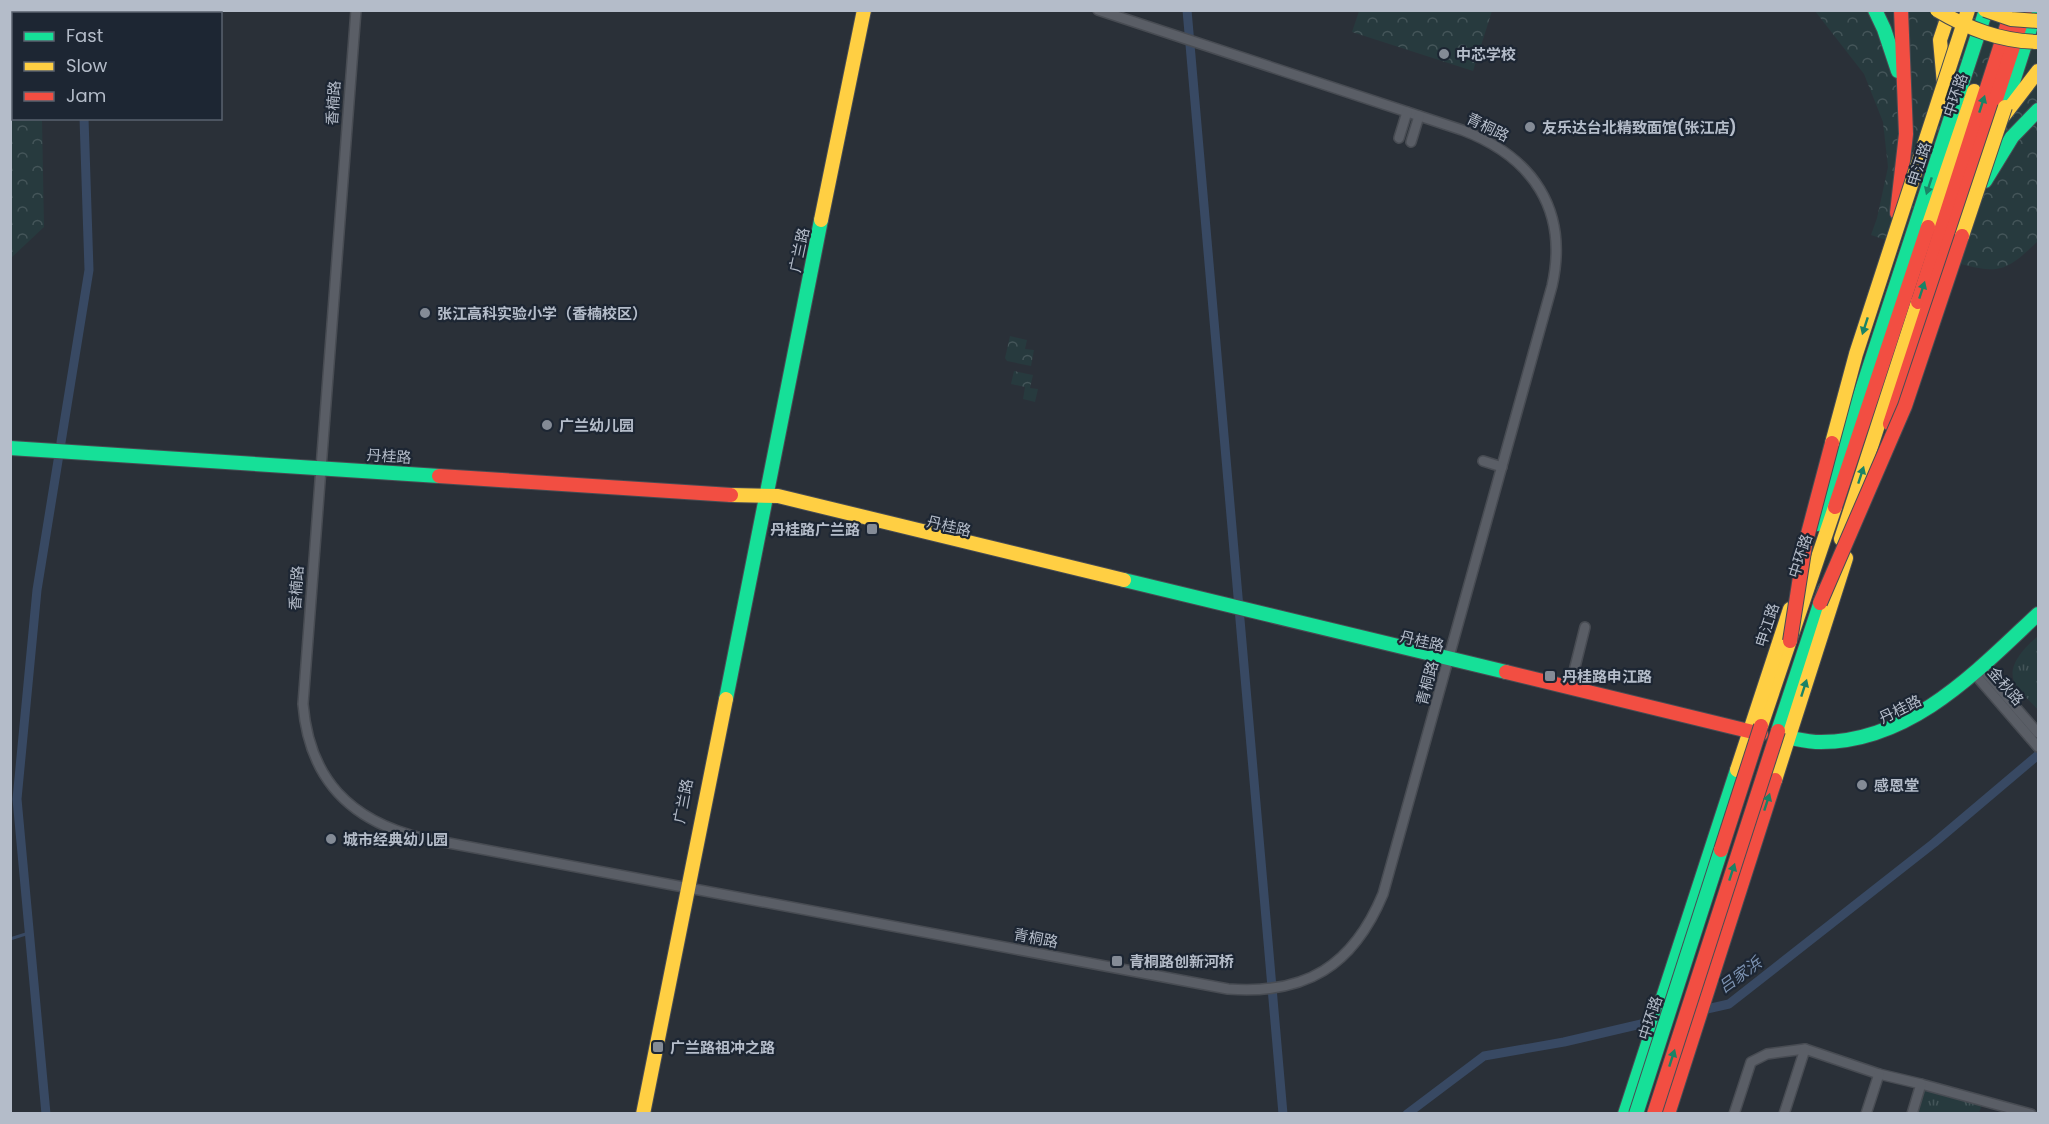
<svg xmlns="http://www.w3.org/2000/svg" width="2049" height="1124" viewBox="0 0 2049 1124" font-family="Poppins,'Noto Sans SC',sans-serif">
  <defs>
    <pattern id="grass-tufts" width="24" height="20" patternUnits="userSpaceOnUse" patternTransform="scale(1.5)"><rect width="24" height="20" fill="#273a3e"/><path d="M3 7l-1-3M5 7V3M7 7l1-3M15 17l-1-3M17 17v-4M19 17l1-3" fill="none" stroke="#445559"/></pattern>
    <pattern id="park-crowns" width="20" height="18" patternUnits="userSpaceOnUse" patternTransform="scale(1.5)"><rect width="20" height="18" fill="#273a3e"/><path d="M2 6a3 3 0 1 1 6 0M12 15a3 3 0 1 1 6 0" fill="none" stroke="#445559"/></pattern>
  </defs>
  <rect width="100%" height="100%" fill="#2a3038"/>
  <g fill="url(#grass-tufts)">
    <path d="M2038 636V710C2031 702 2022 694 2016 685 2004 667 2026 646 2038 636Z"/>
    <polygon points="1925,1089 1982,1104 1979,1113 1918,1114"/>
  </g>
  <g fill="url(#park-crowns)">
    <polygon points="11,10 39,11 40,13 14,14 14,118 42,119 44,227 11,258"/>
    <polygon points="1359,11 1359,10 1492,11 1473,71 1352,32"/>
    <path d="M1815 11H2038V241C2027 251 2013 267 1996 269 1975 273 1896 243 1871 235L1877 218 1888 167 1883 122 1864 74Z"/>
    <polygon points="1010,336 1027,340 1025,349 1034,350 1031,366 1007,361 1005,358"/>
    <polygon points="1014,371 1033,375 1030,388 1038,389 1035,402 1023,399 1025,387 1011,384"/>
  </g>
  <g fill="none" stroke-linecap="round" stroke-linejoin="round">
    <polyline stroke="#384963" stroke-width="3" points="10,939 29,933"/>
    <g stroke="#384963" stroke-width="9">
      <polyline points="81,10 81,14"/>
      <polyline points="1187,10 1283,1114"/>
      <polyline points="1698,1011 1729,1004 1934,843 2038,755"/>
      <polyline points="46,1114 17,799 37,590 89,270 84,118"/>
      <polyline points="1407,1114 1484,1056 1564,1042 1658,1020"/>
    </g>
    <g stroke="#484c53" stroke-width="12">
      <g id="street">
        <path d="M356 10 303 704C309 779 350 821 422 838L1228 989C1306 995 1353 966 1383 894L1552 286C1569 210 1533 157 1462 130L1098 10"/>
        <polyline points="1399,138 1407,112"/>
        <polyline points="1411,142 1419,116"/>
        <polyline points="1483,461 1502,467"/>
        <polyline points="1980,666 2038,733"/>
        <polyline points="1973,672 2038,747"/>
        <polyline points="1570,687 1585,627"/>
        <polyline points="1921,1084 2031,1114"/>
        <polyline points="1734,1114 1751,1062 1767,1054 1805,1049 1879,1074 1921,1084 1912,1114"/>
        <polyline points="1784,1114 1805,1049"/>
        <polyline points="1866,1114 1879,1074"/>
      </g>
    </g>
    <g stroke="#484c53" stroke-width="16">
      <g id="fast">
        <polyline points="1875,10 1884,29 1898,71"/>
        <polyline points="2005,107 2036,10"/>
        <polyline points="1985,181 2012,137 2038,110"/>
        <polyline points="10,448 439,476"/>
        <polyline points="1818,524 1986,10"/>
        <polyline points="1124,580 1506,672"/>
        <polyline points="726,699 821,220"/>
        <polyline points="1778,731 1825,589"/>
        <path d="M1780 736C1793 738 1807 742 1821 742 1911 742 1977 671 2038 614"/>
        <polyline points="1625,1114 1737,770"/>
      </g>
    </g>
    <g stroke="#484c53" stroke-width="16">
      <g id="slow">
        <polyline points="1944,84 1940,40 1950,10"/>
        <polyline points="2002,118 2038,71"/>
        <polyline points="821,220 864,10"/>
        <polyline points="1928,227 1974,91"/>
        <polyline points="731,495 778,496 1124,580"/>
        <polyline points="1841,539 1918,302"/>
        <polyline points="1761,726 1835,507"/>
        <polyline points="1737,770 1790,609"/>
        <polyline points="1775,780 1846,558"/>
        <polyline points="643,1114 726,699"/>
      </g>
    </g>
    <g stroke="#484c53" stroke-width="16">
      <g id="jam">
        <polyline points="1897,213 1906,134 1901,10"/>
        <polyline points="1918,302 2012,10"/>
        <polyline points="1890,424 2025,10"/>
        <polyline points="439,476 731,495"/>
        <polyline points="1835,507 1928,227"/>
        <polyline points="1506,672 1761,734"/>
        <polyline points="1668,1114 1775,780"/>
      </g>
    </g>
    <use href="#street" stroke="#5a5e66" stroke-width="9"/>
    <use href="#fast" stroke="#16e098" stroke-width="14"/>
    <use href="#slow" stroke="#ffcf43" stroke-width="14"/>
    <use href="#jam" stroke="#f24e42" stroke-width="14"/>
    <g stroke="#474c53" stroke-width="16" stroke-linecap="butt">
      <polyline id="fast-bridge" points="1636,1114 1721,850"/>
    </g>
    <g stroke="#474c53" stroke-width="16" stroke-linecap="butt">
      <g id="slow-bridge">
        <path d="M1937 10C1969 29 2000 41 2038 42"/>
        <polyline points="1985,10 2011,19 2038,21"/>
        <polyline points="1962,236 2005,107"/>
        <polyline points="1832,443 1856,354 1968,10"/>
      </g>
    </g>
    <g stroke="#474c53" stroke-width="16" stroke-linecap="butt">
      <g id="jam-bridge">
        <polyline points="1820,603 1905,406 1962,236"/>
        <polyline points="1790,641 1805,545 1832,443"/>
        <polyline points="1721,850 1761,726"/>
        <polyline points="1654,1114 1778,731"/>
      </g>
    </g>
    <use href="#fast-bridge" stroke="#16e098" stroke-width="14"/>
    <use href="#slow-bridge" stroke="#ffcf43" stroke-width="14"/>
    <use href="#jam-bridge" stroke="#f24e42" stroke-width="14"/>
  </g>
  <defs><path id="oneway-solid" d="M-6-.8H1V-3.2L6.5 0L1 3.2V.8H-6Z" transform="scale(1.5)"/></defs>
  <g fill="#1a8366">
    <use href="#oneway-solid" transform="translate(1982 104) rotate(-72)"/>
    <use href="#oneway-solid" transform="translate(1929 186) rotate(108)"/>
    <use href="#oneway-solid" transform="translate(1922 290) rotate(-72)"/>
    <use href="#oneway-solid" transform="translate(1865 326) rotate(108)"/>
    <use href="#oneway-solid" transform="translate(1861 475) rotate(-72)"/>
    <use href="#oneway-solid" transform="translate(1804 688) rotate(-72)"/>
    <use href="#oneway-solid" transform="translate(1767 802) rotate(-72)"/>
    <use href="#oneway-solid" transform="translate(1732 872) rotate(-72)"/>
    <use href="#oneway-solid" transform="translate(1672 1058) rotate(-72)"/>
  </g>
  <g fill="#848b96" stroke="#1d2633" stroke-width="2">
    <circle cx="1444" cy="54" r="6"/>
    <circle cx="1530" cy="127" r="6"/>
    <circle cx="425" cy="313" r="6"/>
    <circle cx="547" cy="425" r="6"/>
    <rect x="866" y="523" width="12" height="12" rx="3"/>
    <rect x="1544" y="670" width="12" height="12" rx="3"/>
    <circle cx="1862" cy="785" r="6"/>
    <circle cx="331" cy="839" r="6"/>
    <rect x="1111" y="955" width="12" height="12" rx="3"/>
    <rect x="652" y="1041" width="12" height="12" rx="3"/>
  </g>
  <g text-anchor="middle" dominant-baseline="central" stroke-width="4.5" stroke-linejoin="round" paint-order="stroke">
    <g font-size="15" font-weight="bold" fill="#b4bcc9" stroke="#1d2633" text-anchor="start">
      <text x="1456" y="54">中芯学校</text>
      <text x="1542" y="127">友乐达台北精致面馆(张江店)</text>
      <text x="437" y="313">张江高科实验小学（香楠校区）</text>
      <text x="559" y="425">广兰幼儿园</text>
      <text x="860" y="529" text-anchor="end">丹桂路广兰路</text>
      <text x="1562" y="676">丹桂路申江路</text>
      <text x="1874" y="785">感恩堂</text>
      <text x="343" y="839">城市经典幼儿园</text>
      <text x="1129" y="961">青桐路创新河桥</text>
      <text x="670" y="1047">广兰路祖冲之路</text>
    </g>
    <g font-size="15" fill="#b4bcc9" stroke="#1d2633">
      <text transform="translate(1955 95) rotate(-71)">中环路</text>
      <text transform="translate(333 103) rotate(-86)">香楠路</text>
      <text transform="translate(1488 127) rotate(26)">青桐路</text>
      <text transform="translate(1919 164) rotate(-72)">申江路</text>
      <text transform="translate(799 250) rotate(-78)">广兰路</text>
      <text transform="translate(389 456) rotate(4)">丹桂路</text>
      <text transform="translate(949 526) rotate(13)">丹桂路</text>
      <text transform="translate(1800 556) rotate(-72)">中环路</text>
      <text transform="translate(296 588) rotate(-86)">香楠路</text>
      <text transform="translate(1767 625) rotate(-72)">申江路</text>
      <text transform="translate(1422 641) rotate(13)">丹桂路</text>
      <text transform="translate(1427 683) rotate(-75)">青桐路</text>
      <text transform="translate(2006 686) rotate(49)">金秋路</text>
      <text transform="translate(1900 709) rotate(-26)">丹桂路</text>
      <text transform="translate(683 801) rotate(-79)">广兰路</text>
      <text transform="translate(1036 938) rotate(11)">青桐路</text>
      <text transform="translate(1650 1018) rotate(-72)">中环路</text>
    </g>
    <g font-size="16" font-style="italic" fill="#7c92b1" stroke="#1d2633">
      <text transform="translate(1740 975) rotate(-36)">吕家浜</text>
    </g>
  </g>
  <rect width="2049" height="1124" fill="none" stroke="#b4bcc9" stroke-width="24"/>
  <rect x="12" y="12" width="210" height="108" fill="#1d2633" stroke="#59626f" stroke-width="1.5"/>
  <rect x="24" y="32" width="30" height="9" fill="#16e098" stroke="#59626f" stroke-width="1.5"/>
  <text x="66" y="42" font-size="18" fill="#b4bcc9">Fast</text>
  <rect x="24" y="62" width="30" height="9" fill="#ffcf43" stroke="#59626f" stroke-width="1.5"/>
  <text x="66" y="72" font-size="18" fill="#b4bcc9">Slow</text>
  <rect x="24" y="92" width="30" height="9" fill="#f24e42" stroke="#59626f" stroke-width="1.5"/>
  <text x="66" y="102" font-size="18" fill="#b4bcc9">Jam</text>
</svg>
